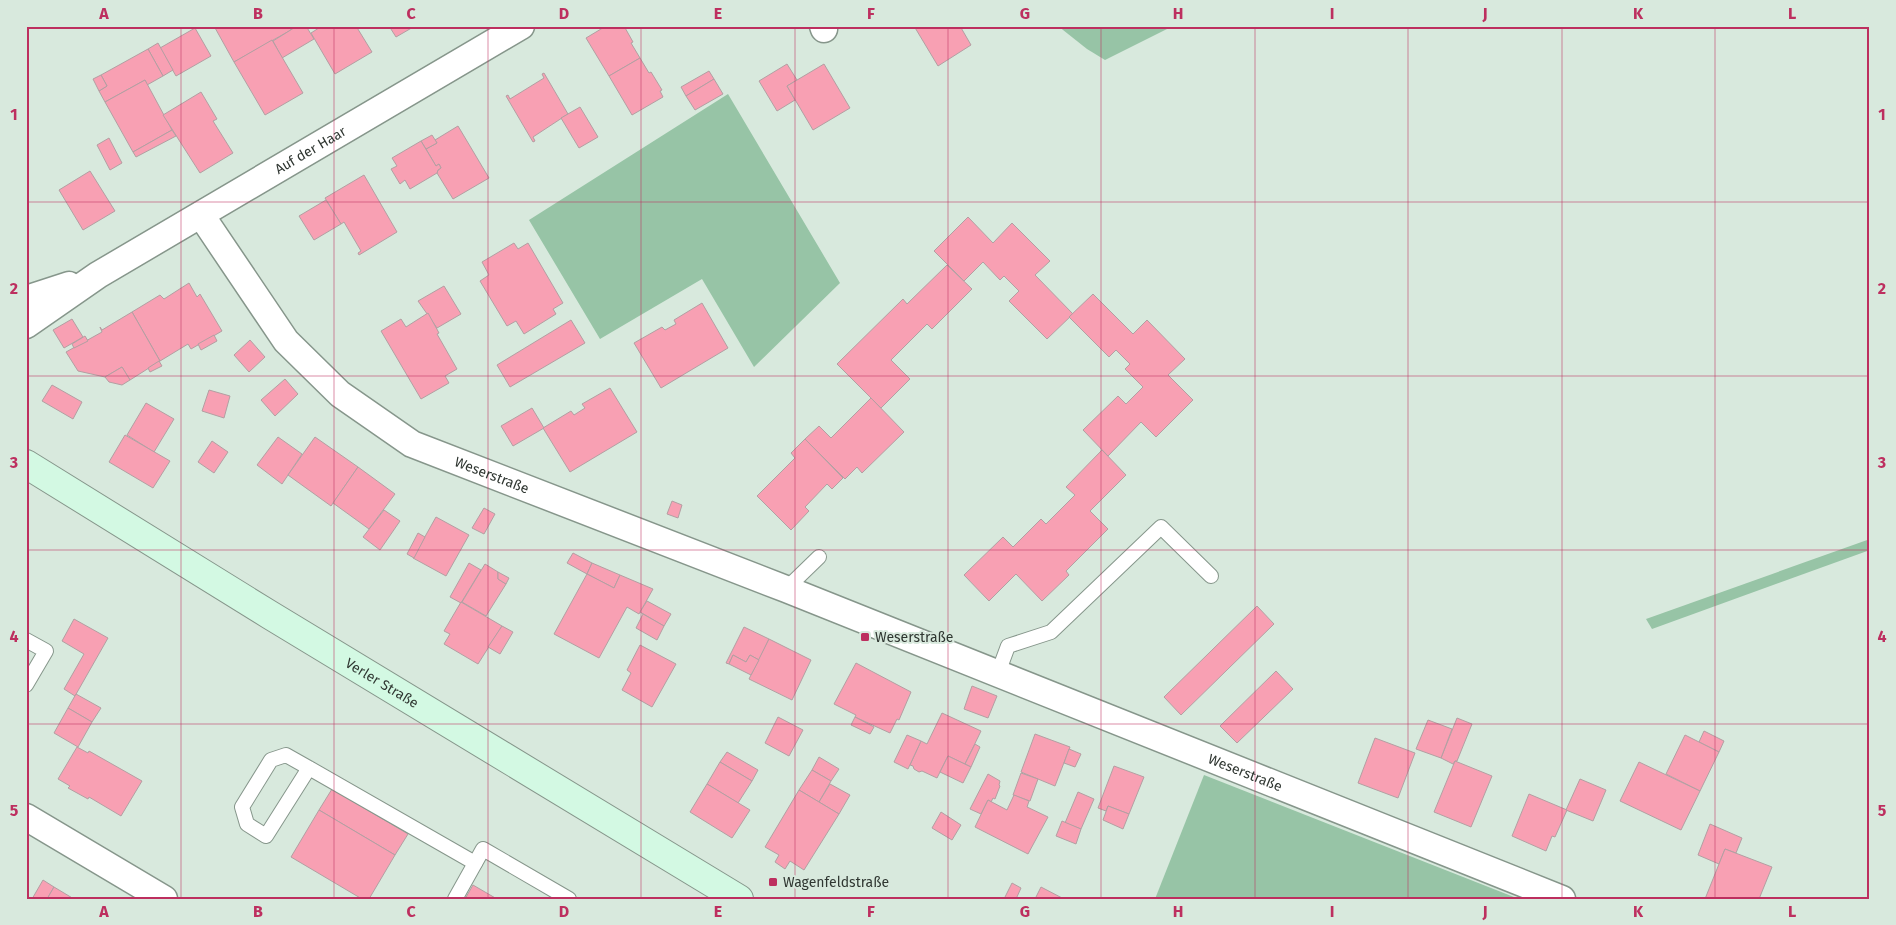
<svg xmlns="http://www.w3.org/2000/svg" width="1896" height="925" viewBox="0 0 1896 925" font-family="'Fira Sans',sans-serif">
  <rect width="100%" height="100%" fill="#d8e9dd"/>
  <g fill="#97c4a6">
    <polygon points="1058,26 1173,26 1105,60 1087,49"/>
    <polygon points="728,94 840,283 754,367 702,279 600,339 529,220"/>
    <polygon points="1870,539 1870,550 1652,629 1646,619"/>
    <polygon points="1204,775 1519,899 1155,899"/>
  </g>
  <g fill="#f8a0b3" stroke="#b39fa2">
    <polygon points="214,26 289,26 291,30 234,62"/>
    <polygon points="297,26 306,26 314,39 282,58 273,41"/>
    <polygon points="322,26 356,26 372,52 335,74 311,33"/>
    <polygon points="389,26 415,26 396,37"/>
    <polygon points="606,26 624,26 633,42 631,43 640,58 609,76 586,38"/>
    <polygon points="914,26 960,26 971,45 938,66"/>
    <polygon points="195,28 211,56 176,76 160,48"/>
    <polygon points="272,40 303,93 265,115 234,62"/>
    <polygon points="158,43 173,70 163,76 148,49"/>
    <polygon points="148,49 163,76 147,85 145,80 105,102 99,91 107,86 101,75"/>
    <polygon points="640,58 649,73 651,72 662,90 660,91 663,97 632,115 609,76"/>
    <polygon points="787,64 797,80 787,86 795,100 777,111 759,81"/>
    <polygon points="824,64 850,108 813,130 787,86"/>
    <polygon points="709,71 714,79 686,96 681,87"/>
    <polygon points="544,73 568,114 533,137 535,141 533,142 506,96 508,95 510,99 544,78 542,74"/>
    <polygon points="101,75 107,86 99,91 93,79"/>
    <polygon points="714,79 723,94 695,110 686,96"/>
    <polygon points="145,80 172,130 133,152 105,102"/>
    <polygon points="201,92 217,119 213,121 233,153 200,173 163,115"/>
    <polygon points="580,107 598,137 579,148 561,118"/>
    <polygon points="458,126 489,178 453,199 437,173 438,170 441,168 439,164 436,166 426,149 437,143 435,140"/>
    <polygon points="172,130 176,136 136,157 133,152"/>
    <polygon points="432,135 437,143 426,149 421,141"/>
    <polygon points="109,138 122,163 110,170 97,145"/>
    <polygon points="421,141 436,166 439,164 441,168 438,170 437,173 410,189 405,180 400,184 391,169 397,166 392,158"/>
    <polygon points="90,171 115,211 83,230 59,190"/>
    <polygon points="364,175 397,232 359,255 358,253 361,251 344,222 341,224 325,198"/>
    <polygon points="326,200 341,224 314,240 299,216"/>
    <polygon points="968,217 993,243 1012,223 1050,261 1035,275 1073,314 1047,339 1009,301 1019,291 1004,276 1000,280 983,262 964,281 934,251"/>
    <polygon points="514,243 518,249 528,243 563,303 553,309 556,314 524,334 516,321 507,326 480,281 489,275 482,262"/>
    <polygon points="947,265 972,289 932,329 927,324 891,360 910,379 881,408 837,364 903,299 907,304"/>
    <polygon points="189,283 197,297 200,294 222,331 191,349 188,344 160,361 132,312 160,295 164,299"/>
    <polygon points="444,286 461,314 437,328 418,301"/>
    <polygon points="1093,294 1133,334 1147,320 1185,359 1168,375 1193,400 1156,437 1141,422 1108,456 1083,430 1118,396 1126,404 1143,387 1125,369 1130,364 1116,350 1109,357 1069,317"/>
    <polygon points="702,303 728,348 661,388 634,343 662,327 665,330 676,324 674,320"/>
    <polygon points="132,312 160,361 130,380 122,367 105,377 78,371 66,352 102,332 100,327 102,330"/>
    <polygon points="428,313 439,333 437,334 457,369 445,376 449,383 421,399 381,331 401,319 406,327"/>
    <polygon points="72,319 83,337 64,348 53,330"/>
    <polygon points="571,320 585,343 510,387 497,365"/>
    <polygon points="214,335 217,341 201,350 198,344"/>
    <polygon points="85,336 88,341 74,348 72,344"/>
    <polygon points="250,340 265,357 249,372 234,355"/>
    <polygon points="159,361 162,366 150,372 148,368"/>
    <polygon points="122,367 130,380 122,385 109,382 105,377"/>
    <polygon points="285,379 298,394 275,416 261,400"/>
    <polygon points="52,385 82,402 73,419 42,401"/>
    <polygon points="610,388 637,432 570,472 543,428 571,411 574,415 585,408 582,404"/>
    <polygon points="209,390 230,396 224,418 202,411"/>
    <polygon points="871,398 904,432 862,473 857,467 845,479 805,439 819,426 831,438"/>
    <polygon points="146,403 174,419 154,452 127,435"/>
    <polygon points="532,408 544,428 513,446 501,426"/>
    <polygon points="125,435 170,461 153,488 109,462"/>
    <polygon points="278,437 302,454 282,484 257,465"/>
    <polygon points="315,437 358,467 331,506 288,475"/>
    <polygon points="805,439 843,478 832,489 827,484 805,507 809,511 791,530 757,496 795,458 791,453"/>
    <polygon points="212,441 228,452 214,473 198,462"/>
    <polygon points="1102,450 1126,475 1090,511 1108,529 1066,571 1069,575 1042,601 1016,574 989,601 964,575 1003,537 1013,547 1041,519 1046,524 1075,495 1066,487"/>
    <polygon points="358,467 395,494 369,529 333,503"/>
    <polygon points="672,501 682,505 678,518 667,514"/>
    <polygon points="484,508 495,514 484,534 472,528"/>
    <polygon points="384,510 400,521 380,550 363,537"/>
    <polygon points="436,517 469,535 446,576 413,558"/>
    <polygon points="418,533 425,537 414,558 407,554"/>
    <polygon points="573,553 592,563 587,574 567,563"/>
    <polygon points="469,563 481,570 461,603 450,597"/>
    <polygon points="592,563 620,575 614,588 587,574"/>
    <polygon points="485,564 498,572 498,579 506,584 486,616 462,602"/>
    <polygon points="498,572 509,578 506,584 498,579"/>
    <polygon points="587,574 614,588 620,575 653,589 639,614 627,607 599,658 554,634"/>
    <polygon points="647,601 671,614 664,626 640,612"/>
    <polygon points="461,602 502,626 478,664 444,644 450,634 444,631"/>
    <polygon points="1257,606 1274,624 1181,715 1164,697"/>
    <polygon points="643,614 664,626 657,640 636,628"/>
    <polygon points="74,619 108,638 75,696 64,689 84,654 62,641"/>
    <polygon points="502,626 513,632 500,654 488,647"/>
    <polygon points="744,627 769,639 759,660 750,655 746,662 733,655 729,664 726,663"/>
    <polygon points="769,639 811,660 792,700 749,679"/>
    <polygon points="640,645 676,664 652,707 622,690 631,673 627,670"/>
    <polygon points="733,655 746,662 750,655 759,660 751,675 729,664"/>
    <polygon points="856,663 911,692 899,720 897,719 890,733 855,717 856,715 834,704"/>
    <polygon points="1276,671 1293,689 1237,743 1220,726"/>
    <polygon points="972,686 997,696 988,718 964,709"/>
    <polygon points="76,694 101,708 92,722 68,708"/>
    <polygon points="68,708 92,722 78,747 54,733"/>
    <polygon points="942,713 981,731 965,764 948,756 937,778 922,771 919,772 914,769 913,766 910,765 921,741 927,744"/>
    <polygon points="778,717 803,730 789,756 765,743"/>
    <polygon points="855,717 874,727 870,734 851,725"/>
    <polygon points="1457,718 1472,724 1457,761 1455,761 1453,764 1441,758"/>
    <polygon points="1428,720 1452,729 1441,758 1416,749"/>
    <polygon points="1704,731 1724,741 1719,752 1699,742"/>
    <polygon points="1035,734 1070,747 1055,786 1021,772"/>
    <polygon points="907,735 921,741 908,769 894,762"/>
    <polygon points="1685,735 1719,752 1700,791 1666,774"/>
    <polygon points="1375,738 1415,753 1398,798 1358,783"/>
    <polygon points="975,744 980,747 971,767 965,764"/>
    <polygon points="77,747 88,753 89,751 142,781 121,816 89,797 88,799 68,788 70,786 58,779"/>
    <polygon points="1069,749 1081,754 1075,767 1064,763"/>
    <polygon points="727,752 758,770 752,781 720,762"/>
    <polygon points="948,756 971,767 963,783 940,772"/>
    <polygon points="819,757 839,769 831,781 812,770"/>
    <polygon points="1455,761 1492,776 1471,827 1434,812"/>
    <polygon points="720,762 752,781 738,803 707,784"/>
    <polygon points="1639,762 1700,791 1681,830 1620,801"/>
    <polygon points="1114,766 1144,777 1129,814 1108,806 1106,811 1098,808"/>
    <polygon points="812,770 831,781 819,802 799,790"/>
    <polygon points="1021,773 1038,779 1030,801 1013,795"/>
    <polygon points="988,774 1000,781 999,785 1000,786 995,799 993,798 991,802 988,800 981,814 970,809"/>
    <polygon points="1580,779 1606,790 1593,821 1566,810"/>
    <polygon points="707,784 750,810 732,838 690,812"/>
    <polygon points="830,784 850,795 839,814 819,802"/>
    <polygon points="332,789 408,834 395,855 319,810"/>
    <polygon points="799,790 839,814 804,870 790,861 785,869 775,862 779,855 765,847"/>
    <polygon points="1078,792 1094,799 1081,829 1065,823"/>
    <polygon points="1529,794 1567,810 1555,837 1552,836 1546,851 1512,836"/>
    <polygon points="1014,795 1029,801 1027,807 1048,817 1028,854 975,827 988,800 1007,810"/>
    <polygon points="1108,806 1129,814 1123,829 1103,820"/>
    <polygon points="319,810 395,855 369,899 362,899 291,857"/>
    <polygon points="941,812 961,825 952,840 932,828"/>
    <polygon points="1062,821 1081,829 1076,844 1056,836"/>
    <polygon points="1710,824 1742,838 1736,853 1725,849 1719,864 1698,855"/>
    <polygon points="1725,849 1772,867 1759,899 1705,899"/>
    <polygon points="43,880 54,887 47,899 32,899"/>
    <polygon points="1012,883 1021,888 1016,899 1004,899"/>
    <polygon points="473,885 497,899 465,899"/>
    <polygon points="54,887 74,899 47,899"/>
    <polygon points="1041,887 1064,899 1035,899"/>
  </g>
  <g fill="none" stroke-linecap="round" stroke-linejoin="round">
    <g stroke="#86968b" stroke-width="16">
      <g id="service">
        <polyline points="786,589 819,557"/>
        <polyline points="26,640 46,651 26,685"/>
        <polyline points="998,673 1008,646 1051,632 1161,527 1211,576"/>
        <polyline points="309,768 266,836 247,824 242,807 271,760 286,755 309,768 475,863"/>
        <polyline points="455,899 483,849 569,899"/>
      </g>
    </g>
    <g stroke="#86968b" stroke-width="29">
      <g id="minor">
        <polyline points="823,26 824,29"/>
        <path id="s1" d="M201 215 286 341 340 394 412 444 786 589 1562 899"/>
        <polyline points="26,299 69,285"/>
        <path id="s2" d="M26 325 98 275 521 26"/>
        <polyline points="26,817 164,899"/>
      </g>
    </g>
    <g stroke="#86968b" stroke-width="30">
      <g id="secondary">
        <path id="s3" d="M26 464 270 615 739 899"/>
      </g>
    </g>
    <use href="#service" stroke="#fff" stroke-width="14"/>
    <use href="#minor" stroke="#fff" stroke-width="26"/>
    <use href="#secondary" stroke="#d3f9e3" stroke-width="28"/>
  </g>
  <path fill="none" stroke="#bd2f5f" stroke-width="1" stroke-opacity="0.55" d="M181 26V899M334 26V899M488 26V899M641 26V899M795 26V899M948 26V899M1101 26V899M1255 26V899M1408 26V899M1562 26V899M1715 26V899M26 202H1870M26 376H1870M26 550H1870M26 724H1870"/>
  <g fill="#bd2f5f" stroke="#d8e9dd" stroke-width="2">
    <rect x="860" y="632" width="10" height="10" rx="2.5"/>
    <rect x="768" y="877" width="10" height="10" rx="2.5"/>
  </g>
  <g text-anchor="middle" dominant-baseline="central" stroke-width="4" stroke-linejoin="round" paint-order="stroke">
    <g font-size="14" fill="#2f3631" stroke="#d8e9dd">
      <text stroke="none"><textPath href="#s2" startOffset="334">Auf der Haar</textPath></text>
      <text stroke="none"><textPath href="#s1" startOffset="401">Weserstraße</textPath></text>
      <text stroke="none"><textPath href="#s3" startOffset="418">Verler Straße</textPath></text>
      <text stroke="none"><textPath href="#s1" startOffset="1211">Weserstraße</textPath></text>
    </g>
    <g font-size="14" fill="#2f3631" stroke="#d8e9dd" text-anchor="start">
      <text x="875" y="637">Weserstraße</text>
      <text x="783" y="882">Wagenfeldstraße</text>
    </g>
  </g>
  <rect width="1896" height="925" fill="none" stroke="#d8e9dd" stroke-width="55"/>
  <rect x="28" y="28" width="1840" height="870" fill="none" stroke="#bd2f5f" stroke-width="2"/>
  <g font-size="16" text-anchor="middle" font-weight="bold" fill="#bd2f5f">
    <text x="104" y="19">A</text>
    <text x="258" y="19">B</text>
    <text x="411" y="19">C</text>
    <text x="564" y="19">D</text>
    <text x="718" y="19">E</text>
    <text x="871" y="19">F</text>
    <text x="1025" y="19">G</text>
    <text x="1178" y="19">H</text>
    <text x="1332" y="19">I</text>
    <text x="1485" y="19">J</text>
    <text x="1638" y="19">K</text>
    <text x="1792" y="19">L</text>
    <text x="14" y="120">1</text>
    <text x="1882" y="120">1</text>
    <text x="14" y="294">2</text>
    <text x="1882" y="294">2</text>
    <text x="14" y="468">3</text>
    <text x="1882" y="468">3</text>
    <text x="14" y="642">4</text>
    <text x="1882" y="642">4</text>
    <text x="14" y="816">5</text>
    <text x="1882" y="816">5</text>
    <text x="104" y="917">A</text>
    <text x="258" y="917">B</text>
    <text x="411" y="917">C</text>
    <text x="564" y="917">D</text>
    <text x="718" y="917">E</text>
    <text x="871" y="917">F</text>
    <text x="1025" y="917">G</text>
    <text x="1178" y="917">H</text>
    <text x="1332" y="917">I</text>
    <text x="1485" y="917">J</text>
    <text x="1638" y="917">K</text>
    <text x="1792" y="917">L</text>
  </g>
</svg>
